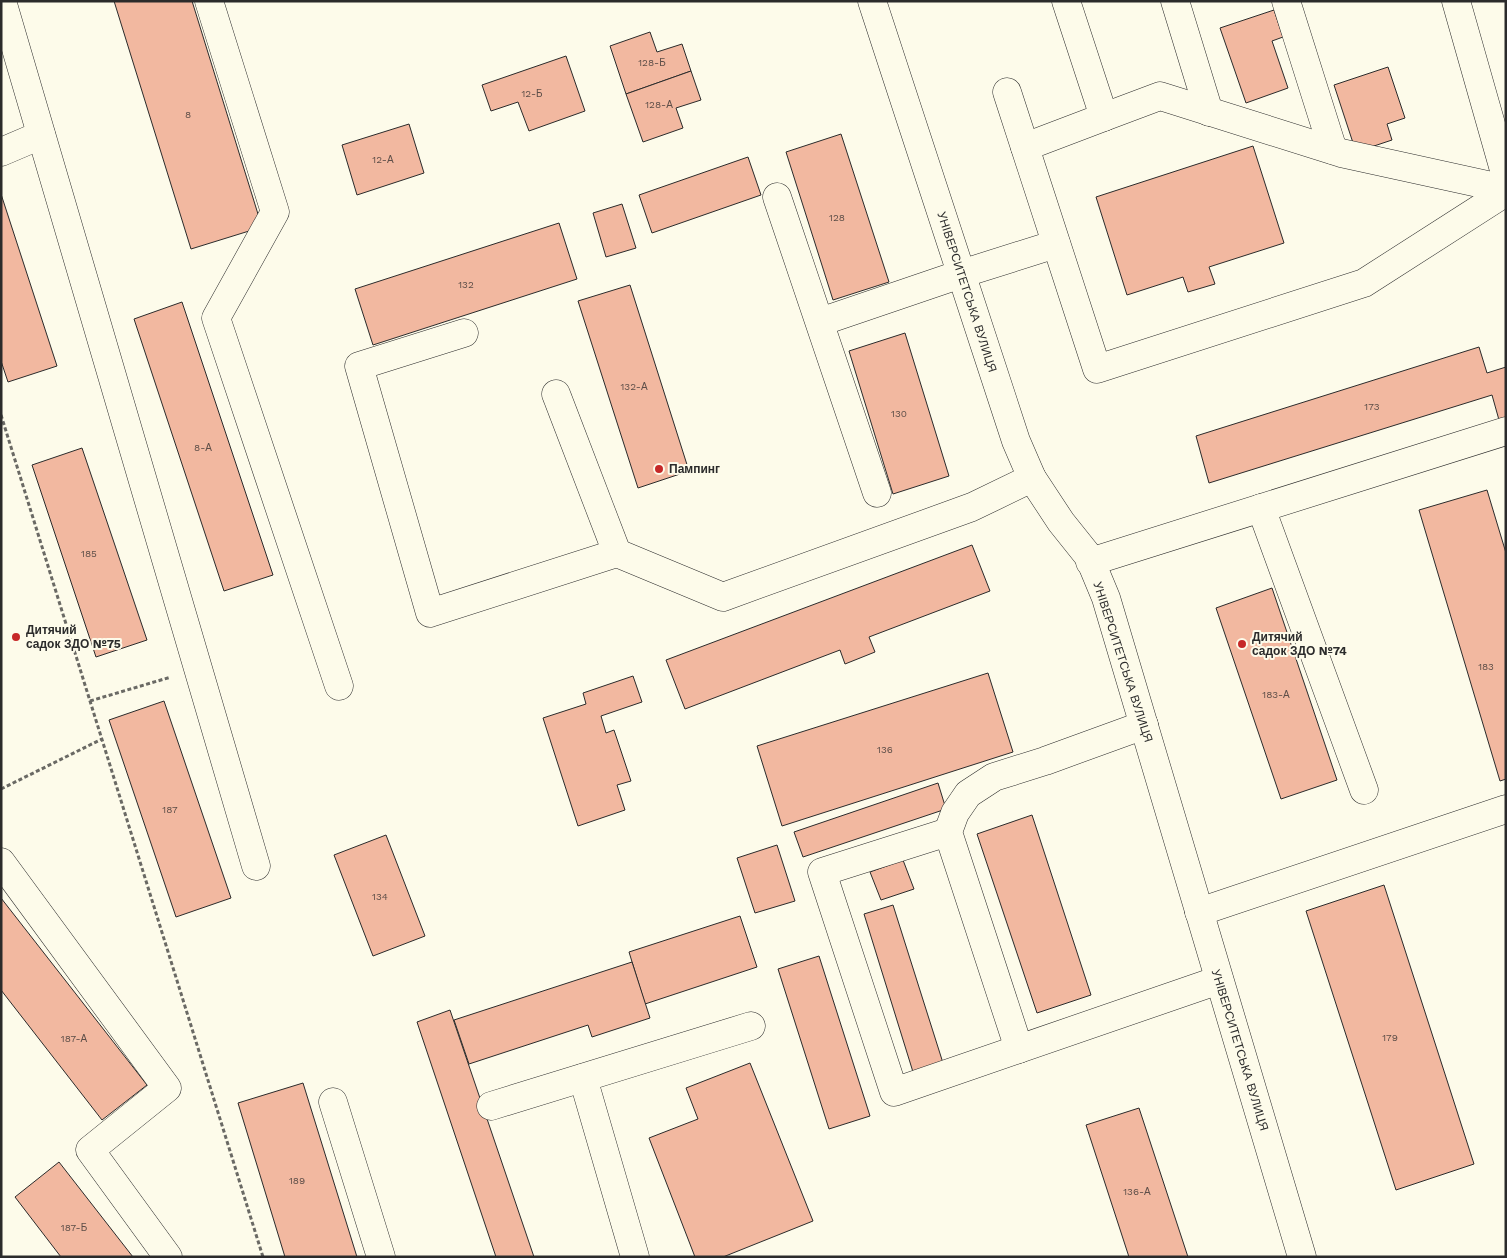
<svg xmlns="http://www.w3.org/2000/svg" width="1507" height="1258" viewBox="0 0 1507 1258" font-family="'Work Sans',sans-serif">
  <rect width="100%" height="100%" fill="#fdfbea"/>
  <g fill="#f2b8a0" stroke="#2b2b2b">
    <polygon points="114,1 192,1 262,227 191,249"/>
    <polygon points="1274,10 1283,37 1272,41 1288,88 1246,103 1220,28"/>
    <polygon points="650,32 657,52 682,44 691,71 626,94 610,46"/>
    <polygon points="566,56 585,111 529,131 518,102 491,111 482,85"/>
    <polygon points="1388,67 1405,118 1387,124 1392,140 1356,152 1334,85"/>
    <polygon points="691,71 701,100 676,108 683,128 643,142 626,94"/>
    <polygon points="409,124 424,173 357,195 342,145"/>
    <polygon points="841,134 889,282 833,300 786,152"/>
    <polygon points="1253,146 1284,243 1209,267 1215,284 1188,292 1183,277 1127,295 1096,197"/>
    <polygon points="748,157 761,195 652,233 639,195"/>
    <polygon points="1,194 57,366 8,382 1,361"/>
    <polygon points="622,204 636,248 606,257 593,213"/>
    <polygon points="559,223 577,279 373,345 355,289"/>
    <polygon points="630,285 689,471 638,488 578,301"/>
    <polygon points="182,302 273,575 224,591 134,319"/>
    <polygon points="905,333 949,476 893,494 849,351"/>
    <polygon points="1479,347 1487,373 1506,367 1506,418 1499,420 1492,395 1209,483 1196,436"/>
    <polygon points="82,448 147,640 96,657 32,465"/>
    <polygon points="1487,490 1506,553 1506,779 1500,781 1419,510"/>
    <polygon points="972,545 990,591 869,637 875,652 845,664 840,650 685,709 666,660"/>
    <polygon points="1272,588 1337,780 1281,799 1216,608"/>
    <polygon points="988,673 1013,752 782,826 757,746"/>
    <polygon points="633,676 642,702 601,716 606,733 614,730 631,781 617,785 625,810 578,826 543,718 586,704 583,693"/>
    <polygon points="164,701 231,898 176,917 109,720"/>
    <polygon points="938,783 946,809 803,857 794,832"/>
    <polygon points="1032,815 1091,995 1037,1013 977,834"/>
    <polygon points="386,835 425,936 373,956 334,855"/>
    <polygon points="777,845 795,901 755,913 737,858"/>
    <polygon points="903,860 914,889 881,900 870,872"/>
    <polygon points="1384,885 1474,1164 1396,1190 1306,911"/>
    <polygon points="1,898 147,1085 102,1120 1,990"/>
    <polygon points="893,905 943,1063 913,1072 864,914"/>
    <polygon points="740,916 757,967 645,1004 629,952"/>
    <polygon points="819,956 870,1116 829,1129 778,969"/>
    <polygon points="632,962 650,1018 592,1037 588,1025 469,1064 454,1020"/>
    <polygon points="450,1010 534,1257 496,1257 417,1022"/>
    <polygon points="750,1063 813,1221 723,1257 695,1257 649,1138 698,1119 686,1088"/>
    <polygon points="303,1083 357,1257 285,1257 238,1103"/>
    <polygon points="1139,1108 1188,1257 1129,1257 1086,1125"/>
    <polygon points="59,1162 133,1257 61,1257 15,1197"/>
  </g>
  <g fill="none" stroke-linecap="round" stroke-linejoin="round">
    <g stroke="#2b2b2b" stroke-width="29">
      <g id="minor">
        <polyline points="2,1 256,866"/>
        <polyline points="209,1 275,212 216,318 339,686"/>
        <polyline points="872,1 1016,441 1032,478 1061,522 1089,557 1106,598 1302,1257"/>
        <polyline points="1066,1 1104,117 1160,96 1341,153 1506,189"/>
        <polyline points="1175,1 1209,112"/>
        <polyline points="1286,1 1333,150"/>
        <polyline points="1456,1 1506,177"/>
        <polyline points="1007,92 1097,369 1364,283 1506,192"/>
        <polyline points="1025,147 1104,117"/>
        <polyline points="1,152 41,135"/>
        <polyline points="777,197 877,493"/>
        <polyline points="820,322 961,274 1056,244"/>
        <polyline points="464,333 359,366 430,613 617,553 723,597 972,507 1032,478"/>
        <polyline points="556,394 617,553"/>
        <polyline points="1261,508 1364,790"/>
        <polyline points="1090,562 1506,431"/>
        <polyline points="948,832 822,872 894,1092 1219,980"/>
        <polyline points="1,862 167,1088 90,1150 168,1257"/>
        <polyline points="1199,912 1506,809"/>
        <polyline points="1019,1049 948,832 955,813 968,794 994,777 1045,761 1144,725"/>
        <polyline points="583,1078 635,1257"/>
        <polyline points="333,1102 381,1257"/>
        <polyline points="491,1106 751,1026"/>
      </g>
    </g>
    <g stroke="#6a6964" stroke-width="3" stroke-dasharray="4 2.5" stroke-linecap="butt">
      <polyline points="1,415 263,1257"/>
      <polyline points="90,701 171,677"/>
      <polyline points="1,789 102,739"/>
    </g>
    <use href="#minor" stroke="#fdfbea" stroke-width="28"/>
  </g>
  <g fill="#c62828" stroke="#fdfbea" stroke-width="2">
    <circle cx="659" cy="469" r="5"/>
    <circle cx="16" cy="637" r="5"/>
    <circle cx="1242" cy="644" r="5"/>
  </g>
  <g text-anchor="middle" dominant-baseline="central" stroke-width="4" stroke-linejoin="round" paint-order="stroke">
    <g font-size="10" fill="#5d4e48">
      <text x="652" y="62">128-Б</text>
      <text x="532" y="93">12-Б</text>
      <text x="659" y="104">128-А</text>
      <text x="188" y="114">8</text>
      <text x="383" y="159">12-А</text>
      <text x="837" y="217">128</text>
      <text x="466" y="284">132</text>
      <text x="634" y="386">132-А</text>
      <text x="1372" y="406">173</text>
      <text x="899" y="413">130</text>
      <text x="203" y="447">8-А</text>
      <text x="89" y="553">185</text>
      <text x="1486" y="666">183</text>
      <text x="1276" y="694">183-А</text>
      <text x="885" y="749">136</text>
      <text x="170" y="809">187</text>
      <text x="380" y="896">134</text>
      <text x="1390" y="1037">179</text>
      <text x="74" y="1038">187-А</text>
      <text x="297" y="1180">189</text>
      <text x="1137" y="1191">136-А</text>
      <text x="74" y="1227">187-Б</text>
    </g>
    <g font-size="12" fill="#2b2b2b" stroke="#fdfbea">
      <text transform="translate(967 292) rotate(72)">УНІВЕРСИТЕТСЬКА ВУЛИЦЯ</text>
      <text transform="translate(1123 662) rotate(72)">УНІВЕРСИТЕТСЬКА ВУЛИЦЯ</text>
      <text transform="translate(1240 1050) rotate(73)">УНІВЕРСИТЕТСЬКА ВУЛИЦЯ</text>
    </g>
    <g font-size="12" font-weight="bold" fill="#2b2b2b" stroke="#fdfbea" text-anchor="start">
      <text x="669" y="469">Пампинг</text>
      <text x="26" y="630">Дитячий<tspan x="26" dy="14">садок ЗДО №75</tspan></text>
      <text x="1252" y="637">Дитячий<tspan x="1252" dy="14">садок ЗДО №74</tspan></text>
    </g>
  </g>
  <rect width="1507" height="1258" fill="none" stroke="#2b2b2b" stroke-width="5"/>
</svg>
